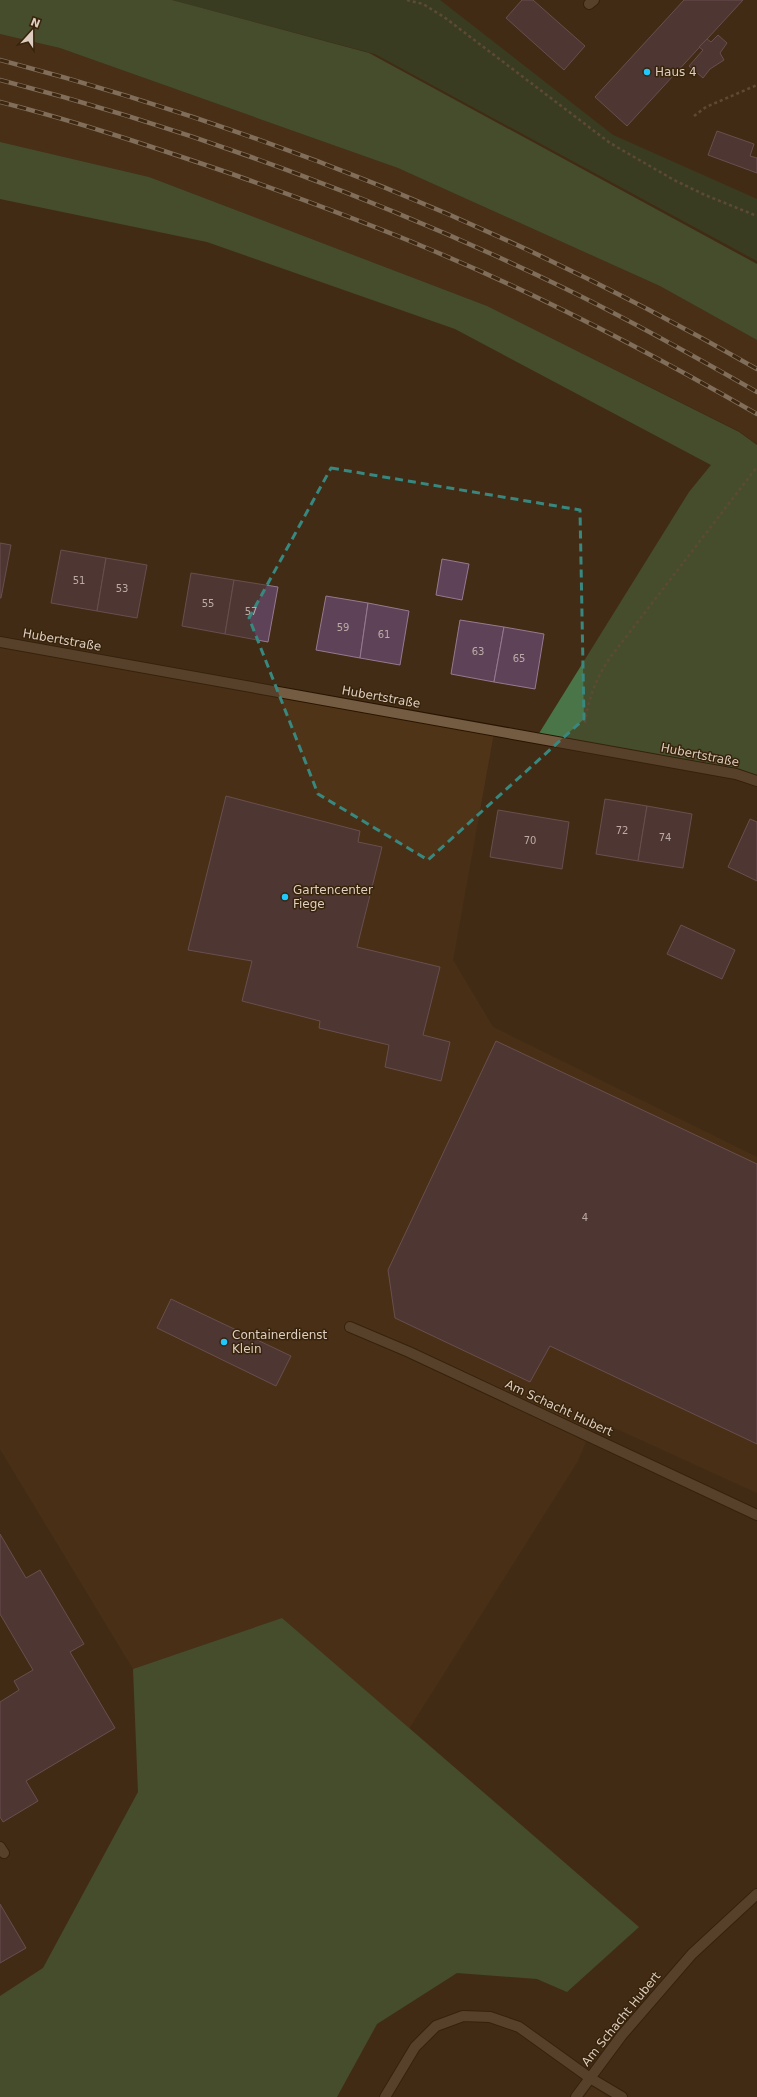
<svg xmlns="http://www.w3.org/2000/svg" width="757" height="2097" viewBox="0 0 757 2097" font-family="'DejaVu Sans',sans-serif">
  <rect width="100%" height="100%" fill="#422c15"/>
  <g fill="#503417">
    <polygon points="0,34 60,48 398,168 660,286 757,340 757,444 739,431 487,306 149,177 0,142"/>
    <polygon points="0,646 494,733 453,960 493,1027 757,1157 757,1493 595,1419 578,1461 409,1729 282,1618 133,1669 0,1449"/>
    <polygon points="592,2085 607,2097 584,2097"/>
  </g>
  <polygon fill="#31502f" points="172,0 440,0 613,135 757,199 757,261 375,54"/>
  <g fill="#4a7548">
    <polygon points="0,0 172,0 369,53 757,264 757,340 660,286 398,168 60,48 0,34"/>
    <polygon points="0,142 149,177 487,306 739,432 757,445 757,781 538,735 689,492 711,465 455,329 207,242 0,199"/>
    <polygon points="282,1618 639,1927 567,1992 537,1979 457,1973 377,2024 337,2097 0,2097 0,1996 43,1968 138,1792 133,1669"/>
  </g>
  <g fill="#5e4358" stroke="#977990">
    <polygon points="522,0 533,0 585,46 564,70 506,18"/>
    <polygon points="684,0 743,0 627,126 595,97"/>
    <polygon points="718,35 727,43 720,53 724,60 710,69 703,78 689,66 703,50 699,47 707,39 711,42"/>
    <polygon points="717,131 754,144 750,156 757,158 757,173 708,155"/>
    <polygon points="0,543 11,545 1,598 0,598"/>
    <polygon points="61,550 106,558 97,611 51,603"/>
    <polygon points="106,558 147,565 137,618 97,611"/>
    <polygon points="442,559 469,564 462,600 436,595"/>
    <polygon points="191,573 234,580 225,634 182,626"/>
    <polygon points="234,580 278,587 268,642 225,634"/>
    <polygon points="326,596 368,603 360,658 316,650"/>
    <polygon points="368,603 409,611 400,665 360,658"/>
    <polygon points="460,620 504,627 494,682 451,674"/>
    <polygon points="504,627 544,634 535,689 494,682"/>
    <polygon points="226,796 360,831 358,842 382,847 357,947 440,967 423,1035 450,1042 441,1081 385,1067 389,1045 319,1028 320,1021 242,1001 252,961 188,950"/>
    <polygon points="605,799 647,806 638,861 596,854"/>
    <polygon points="647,806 692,814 683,868 638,861"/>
    <polygon points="498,810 569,822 562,869 490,857"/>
    <polygon points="750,819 757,822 757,881 728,867"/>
    <polygon points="681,925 735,950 722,979 667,954"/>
    <polygon points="496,1041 757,1164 757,1444 550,1346 530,1382 395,1318 388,1270"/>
    <polygon points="171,1299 291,1356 276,1386 157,1328"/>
    <polygon points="0,1534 26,1578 40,1570 84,1644 70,1652 115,1728 26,1781 38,1801 3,1822 0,1817 0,1702 19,1690 14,1681 33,1670 0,1614"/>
    <polygon points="0,1904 26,1948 0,1963"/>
  </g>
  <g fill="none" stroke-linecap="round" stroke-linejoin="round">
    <g stroke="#281400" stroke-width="12">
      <g id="service">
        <polyline points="589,4 594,0"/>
        <polyline points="350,1327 409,1352 757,1515"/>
        <polyline points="385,2097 415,2047 436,2026 463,2016 490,2017 519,2027 590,2078 622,2097"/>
      </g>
    </g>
    <g stroke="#281400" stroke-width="12">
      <polyline id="minor" points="0,1847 4,1853"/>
    </g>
    <g stroke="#281400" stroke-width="12">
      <g id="tertiary">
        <polyline points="0,642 736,774 757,781"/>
        <polyline points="576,2097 622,2035 692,1954 757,1894"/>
      </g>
    </g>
    <g stroke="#816e5b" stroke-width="2.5" stroke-dasharray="3 3" stroke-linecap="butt">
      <polyline points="407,0 423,4 444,17 610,143 674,180 705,195 757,216"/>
      <polyline points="694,116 706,107 757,85"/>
      <path d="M585 723C588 699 596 679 609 659L757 467"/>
    </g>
    <use href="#service" stroke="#745c43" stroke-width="10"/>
    <use href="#minor" stroke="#745c43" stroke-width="10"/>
    <use href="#tertiary" stroke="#745c43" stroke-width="10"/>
    <g stroke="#ccbcae" stroke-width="4.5">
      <g id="rail">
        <path d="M0 60C264 129 520 233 757 369"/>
        <path d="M0 80C191 129 387 202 564 288 630 320 694 356 757 392"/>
        <path d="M0 102C79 122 156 148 232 174 299 198 365 222 429 249 542 296 651 353 757 414"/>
      </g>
    </g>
    <use href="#rail" stroke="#38230b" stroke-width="3" stroke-dasharray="9" stroke-linecap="butt"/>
  </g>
  <path d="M0 0H757V2097H0ZM331 468 580 510 584 719 428 860 318 794 249 618Z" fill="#422c15" fill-opacity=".55" fill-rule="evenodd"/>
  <path fill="none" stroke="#38887f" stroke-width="3" stroke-dasharray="8 5" stroke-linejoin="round" d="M331 468 580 510 584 719 428 860 318 794 249 618Z"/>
  <g fill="#1fc9fd" stroke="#38230b" stroke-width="1.5">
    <circle cx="647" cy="72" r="4"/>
    <circle cx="285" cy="897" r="4"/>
    <circle cx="224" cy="1342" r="4"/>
  </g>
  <g text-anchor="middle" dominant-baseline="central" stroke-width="3" stroke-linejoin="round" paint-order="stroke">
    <g font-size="10" fill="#bdaba7">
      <text x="79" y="580">51</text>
      <text x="122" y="588">53</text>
      <text x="208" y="603">55</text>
      <text x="251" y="611">57</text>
      <text x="343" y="627">59</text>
      <text x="384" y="634">61</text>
      <text x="478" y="651">63</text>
      <text x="519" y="658">65</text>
      <text x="622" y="830">72</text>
      <text x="665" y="837">74</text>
      <text x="530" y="840">70</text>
      <text x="585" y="1217">4</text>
    </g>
    <g font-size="12" fill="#ddcec1" stroke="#38230b" text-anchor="start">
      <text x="655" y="72">Haus 4</text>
      <text x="293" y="890">Gartencenter<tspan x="293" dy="14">Fiege</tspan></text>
      <text x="232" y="1335">Containerdienst<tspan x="232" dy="14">Klein</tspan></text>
    </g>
    <g font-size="12" fill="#ddcec1" stroke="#38230b">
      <text transform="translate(62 640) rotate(10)">Hubertstraße</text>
      <text transform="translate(381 697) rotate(10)">Hubertstraße</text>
      <text transform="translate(700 755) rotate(11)">Hubertstraße</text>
      <text transform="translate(559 1408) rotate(25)">Am Schacht Hubert</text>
      <text transform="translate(621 2019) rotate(-51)">Am Schacht Hubert</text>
    </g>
  </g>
  <g transform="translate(32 32) rotate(21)" stroke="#38230b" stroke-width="3" paint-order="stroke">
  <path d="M0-3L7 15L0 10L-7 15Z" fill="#ddcec1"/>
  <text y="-6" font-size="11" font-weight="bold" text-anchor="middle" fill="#ddcec1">N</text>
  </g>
</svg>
